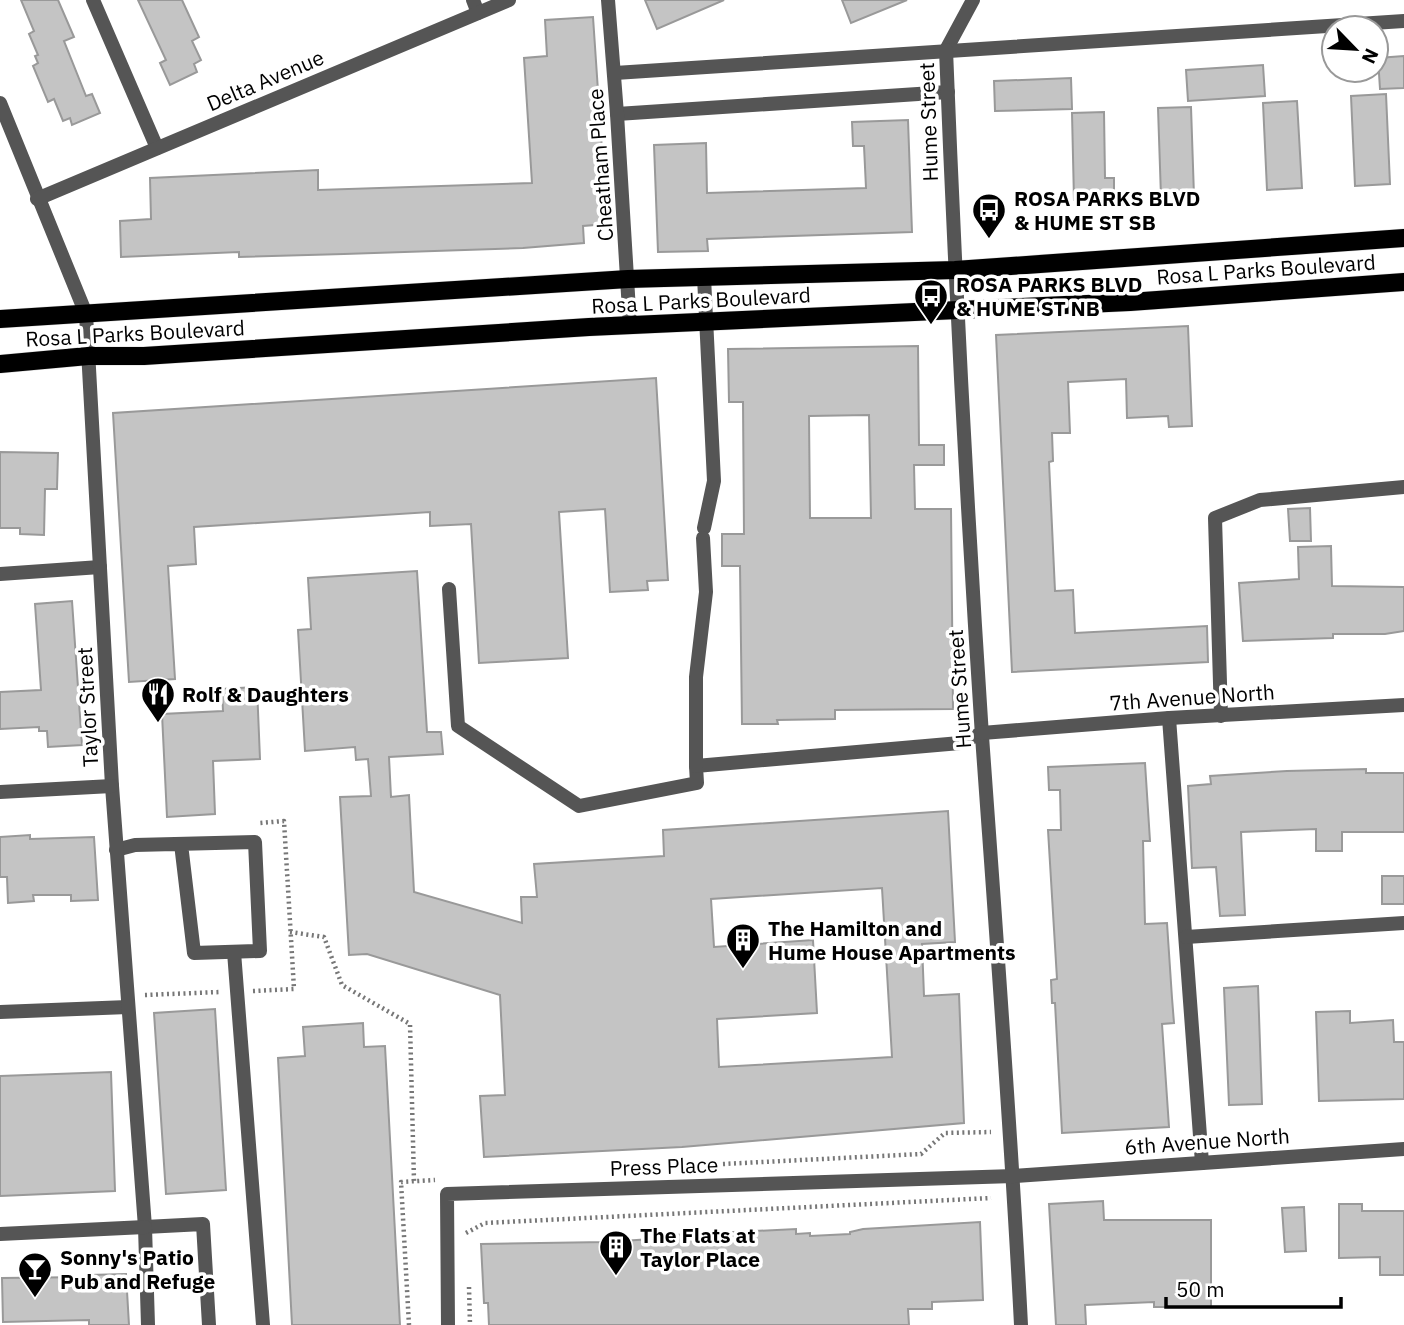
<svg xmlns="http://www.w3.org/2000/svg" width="1404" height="1325" viewBox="0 0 1404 1325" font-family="'IBM Plex Sans',sans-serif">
  <rect width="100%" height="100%" fill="#fff"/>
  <g fill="#c4c4c4" stroke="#999" stroke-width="2" fill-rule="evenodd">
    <polygon points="21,0 58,0 74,37 64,41 86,96 92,94 100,113 72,125 70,118 63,121 54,99 48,102 33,66 38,63 35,56 38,55 29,34 34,31"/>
    <polygon points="138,0 182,0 199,37 192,41 201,60 194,64 197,72 170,85 160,63 166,60"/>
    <polygon points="645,0 724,0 657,29"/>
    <polygon points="842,0 907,0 851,23"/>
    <polygon points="593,17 607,224 583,226 584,243 523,248 344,254 239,257 239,252 121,257 120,221 151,219 150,178 318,170 318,190 532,183 524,58 547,56 545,20"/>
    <polygon points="1404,56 1404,88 1380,89 1378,58"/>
    <polygon points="1263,65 1265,96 1188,101 1186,70"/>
    <polygon points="1071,78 1072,109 995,111 994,81"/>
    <polygon points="1386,94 1390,184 1355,186 1351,96"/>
    <polygon points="1297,101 1302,188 1267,190 1263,103"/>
    <polygon points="1191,107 1194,196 1161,197 1158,108"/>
    <polygon points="1104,112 1105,178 1114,178 1114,199 1074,200 1072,113"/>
    <polygon points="908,120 912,232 707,239 708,251 658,252 654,145 706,143 707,193 866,188 864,146 853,146 852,122"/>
    <polygon points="1188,326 1192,426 1169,427 1168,416 1127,418 1126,379 1068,382 1070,433 1052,433 1053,461 1049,462 1055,591 1073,590 1075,633 1207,626 1208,662 1012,672 996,335"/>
    <path d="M918 346 919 445H944V465H914L915 509H951L953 709 835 710V719L777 720 778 724H742L740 566H722V534H744L743 402H729L728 349ZM869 415 871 518H810L809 416Z"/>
    <polygon points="656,378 668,580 647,581 648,590 610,592 605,509 559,512 568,658 479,663 471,524 430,526 430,512 194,527 196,564 168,566 175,679 129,682 113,413"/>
    <polygon points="0,452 58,453 57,489 45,489 44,535 20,534 20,528 0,528"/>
    <polygon points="1310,508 1311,541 1290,541 1288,509"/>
    <polygon points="1331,546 1332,586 1404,587 1404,631 1385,634 1333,634 1333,638 1243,641 1239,583 1299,579 1298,547"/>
    <path d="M417 571 427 732H441L443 754 389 757 391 797 409 795 414 892 522 923 521 897H537L534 864 664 856 663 830 948 811 955 942 922 944 924 996 959 994 964 1123 682 1147 484 1157 480 1096 505 1095 500 995 367 954 349 955 340 797 371 796 368 759 356 760 355 747 305 751 298 630 311 629 308 578ZM882 888 892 1057 719 1067 717 1019 817 1013 813 940 714 947 711 899Z"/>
    <polygon points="72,601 82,745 48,747 47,731 39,731 39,727 0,729 0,692 41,690 35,604"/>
    <polygon points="257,687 260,759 213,761 215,814 167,817 162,714 223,711 222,689"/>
    <polygon points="1145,763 1150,841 1143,841 1145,924 1167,923 1172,998 1174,1023 1162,1024 1169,1127 1062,1133 1055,1003 1052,1003 1051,980 1057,979 1048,830 1061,830 1060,790 1049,790 1048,767"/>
    <polygon points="1366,769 1366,773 1404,773 1404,832 1342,832 1342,851 1316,851 1316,829 1241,832 1245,915 1220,916 1216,867 1192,868 1188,786 1211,784 1210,776 1287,771"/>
    <polygon points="30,835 30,839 94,837 98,900 71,901 71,895 33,895 34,901 8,903 7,877 0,877 0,837"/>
    <rect x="1382" y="876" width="22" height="28"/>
    <polygon points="1258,986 1262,1104 1229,1105 1224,988"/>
    <polygon points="215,1009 226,1190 166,1194 154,1013"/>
    <polygon points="1350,1011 1350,1023 1393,1020 1394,1042 1404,1042 1404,1099 1319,1101 1316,1012"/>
    <polygon points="363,1023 364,1047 385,1046 400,1325 292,1325 278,1058 305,1056 303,1027"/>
    <polygon points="111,1072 115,1191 0,1196 0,1076"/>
    <polygon points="1103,1201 1104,1220 1211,1220 1211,1307 1154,1307 1154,1302 1085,1305 1086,1325 1056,1325 1049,1204"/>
    <polygon points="1339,1204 1362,1204 1362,1211 1404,1211 1404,1275 1380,1275 1380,1257 1339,1258"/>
    <polygon points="1304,1207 1306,1251 1285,1252 1282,1208"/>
    <polygon points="980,1222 983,1300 932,1302 932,1309 908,1309 909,1325 489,1325 488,1303 484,1303 481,1244 606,1242 652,1239 652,1236 796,1229 796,1234 810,1233 810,1236 850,1234 850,1232 863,1229"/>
    <polygon points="126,1274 129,1325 89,1325 89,1320 3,1322 2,1278 89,1277 89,1275"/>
  </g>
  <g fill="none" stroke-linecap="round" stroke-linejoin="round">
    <g stroke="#dbdbdb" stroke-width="19">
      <g id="primary">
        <polyline points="0,319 628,279 955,270 1404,238"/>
        <polyline points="0,364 88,356 144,356 589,327 1130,302 1404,282"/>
      </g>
    </g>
    <g stroke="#777" stroke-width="4.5" stroke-dasharray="2 3.5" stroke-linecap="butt">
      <polyline points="290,932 324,937 342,985 410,1024 414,1181"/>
      <polyline points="253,991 294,989 284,821 260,823"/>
      <polyline points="145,995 220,992"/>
      <polyline points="723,1164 921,1154 945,1133 991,1132"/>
      <polyline points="466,1233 485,1223 991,1198"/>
      <polyline points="469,1287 470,1325"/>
      <polyline points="409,1325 401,1182 435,1180"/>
    </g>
    <g stroke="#555" stroke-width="14">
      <polyline points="473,0 478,13"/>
      <polyline points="946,50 973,0"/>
      <polyline points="615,73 1404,21"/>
      <polyline points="617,114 948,92"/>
      <polyline points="704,277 714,481 704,528"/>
      <polyline points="0,574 100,567"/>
      <polyline points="449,589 458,726 579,806 697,783 696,766 960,743 982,733"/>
      <polyline points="1221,716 1215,518 1260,500 1404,487"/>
      <polyline points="1169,718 1202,1163"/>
      <polyline points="696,766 696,677 706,592 703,538"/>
      <polyline points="116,850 135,845 255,842 260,951 194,953 181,844"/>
      <polyline points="1186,937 1404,923"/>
      <polyline points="234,952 263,1325"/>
      <polyline points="0,1012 128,1007"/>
      <polyline points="145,1227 203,1224 209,1325"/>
    </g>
    <g stroke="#555" stroke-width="14">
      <polyline points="93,0 157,148"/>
      <polyline points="608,0 617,114 630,327"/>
      <path d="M946 50C955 279 967 507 982 736 996 932 1011 1128 1021 1325"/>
      <polyline points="0,103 86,314 112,786 145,1227 148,1325"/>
      <polyline points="37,199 509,0"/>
      <polyline points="982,733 1169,718 1404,705"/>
      <polyline points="0,792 112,786"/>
      <polyline points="0,1234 145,1227"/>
      <polyline points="448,1325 447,1194 1014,1176 1404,1149"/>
    </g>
    <use href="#primary" stroke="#000" stroke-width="18"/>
  </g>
  <defs>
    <g id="bus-pin" transform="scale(1.75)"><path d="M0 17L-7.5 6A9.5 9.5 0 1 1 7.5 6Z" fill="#000" stroke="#fff"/><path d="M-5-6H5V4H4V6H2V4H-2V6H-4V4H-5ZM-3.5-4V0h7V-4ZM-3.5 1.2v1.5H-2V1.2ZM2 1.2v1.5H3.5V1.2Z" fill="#fff"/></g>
    <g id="restaurant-pin" transform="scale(1.75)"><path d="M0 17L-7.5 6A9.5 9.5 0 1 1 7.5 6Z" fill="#000" stroke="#fff"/><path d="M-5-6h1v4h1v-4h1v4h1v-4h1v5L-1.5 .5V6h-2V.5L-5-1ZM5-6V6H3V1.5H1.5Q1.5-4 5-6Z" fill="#fff"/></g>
    <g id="building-pin" transform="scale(1.75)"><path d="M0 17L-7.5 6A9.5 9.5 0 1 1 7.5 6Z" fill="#000" stroke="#fff"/><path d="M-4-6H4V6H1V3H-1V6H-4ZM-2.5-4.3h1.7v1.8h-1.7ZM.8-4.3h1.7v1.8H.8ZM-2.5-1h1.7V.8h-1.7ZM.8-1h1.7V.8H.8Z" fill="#fff"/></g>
    <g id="bar-pin" transform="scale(1.75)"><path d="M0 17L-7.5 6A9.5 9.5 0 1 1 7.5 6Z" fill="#000" stroke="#fff"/><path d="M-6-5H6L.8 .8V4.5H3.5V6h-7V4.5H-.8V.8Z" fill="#fff"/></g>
  </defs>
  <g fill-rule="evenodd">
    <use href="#bus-pin" x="989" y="210"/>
    <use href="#bus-pin" x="931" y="296"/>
    <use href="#restaurant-pin" x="158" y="694"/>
    <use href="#building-pin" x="743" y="940"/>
    <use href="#building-pin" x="616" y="1247"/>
    <use href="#bar-pin" x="35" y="1269"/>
  </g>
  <g text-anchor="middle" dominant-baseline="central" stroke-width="7" stroke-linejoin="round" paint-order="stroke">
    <g font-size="21" fill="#000" stroke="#fff">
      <text transform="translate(265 80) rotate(-23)">Delta Avenue</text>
      <text transform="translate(928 122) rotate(-92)">Hume Street</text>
      <text transform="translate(600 165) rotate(-94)">Cheatham Place</text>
      <text transform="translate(1266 269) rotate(-4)">Rosa L Parks Boulevard</text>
      <text transform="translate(701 300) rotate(-3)">Rosa L Parks Boulevard</text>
      <text transform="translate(135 333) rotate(-3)">Rosa L Parks Boulevard</text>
      <text transform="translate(959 689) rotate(-94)">Hume Street</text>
      <text transform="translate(1192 697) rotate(-4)">7th Avenue North</text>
      <text transform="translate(87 707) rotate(-93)">Taylor Street</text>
      <text transform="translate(1207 1141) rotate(-4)">6th Avenue North</text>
      <text transform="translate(664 1166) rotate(-2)">Press Place</text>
    </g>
    <g font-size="21" font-weight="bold" fill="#000" stroke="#fff" text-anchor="start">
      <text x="1014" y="198">ROSA PARKS BLVD<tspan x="1014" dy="24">&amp; HUME ST SB</tspan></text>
      <text x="956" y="284">ROSA PARKS BLVD<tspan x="956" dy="24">&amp; HUME ST NB</tspan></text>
      <text x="182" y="694">Rolf &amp; Daughters</text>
      <text x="768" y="928">The Hamilton and<tspan x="768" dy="24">Hume House Apartments</tspan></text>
      <text x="640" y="1235">The Flats at<tspan x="640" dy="24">Taylor Place</tspan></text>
      <text x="60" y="1257">Sonny's Patio<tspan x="60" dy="24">Pub and Refuge</tspan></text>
    </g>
  </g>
  <g transform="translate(1355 49) rotate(115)"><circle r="33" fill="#ffffff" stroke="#999999" stroke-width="2"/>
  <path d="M0-5L12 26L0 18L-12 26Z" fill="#000000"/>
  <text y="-10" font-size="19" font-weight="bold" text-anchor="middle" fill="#000000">N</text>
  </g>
  <path d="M1166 1297v10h175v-10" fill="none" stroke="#000000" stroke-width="3.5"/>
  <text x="1176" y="1297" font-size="21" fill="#000000" stroke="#ffffff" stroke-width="5" paint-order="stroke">50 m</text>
</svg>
